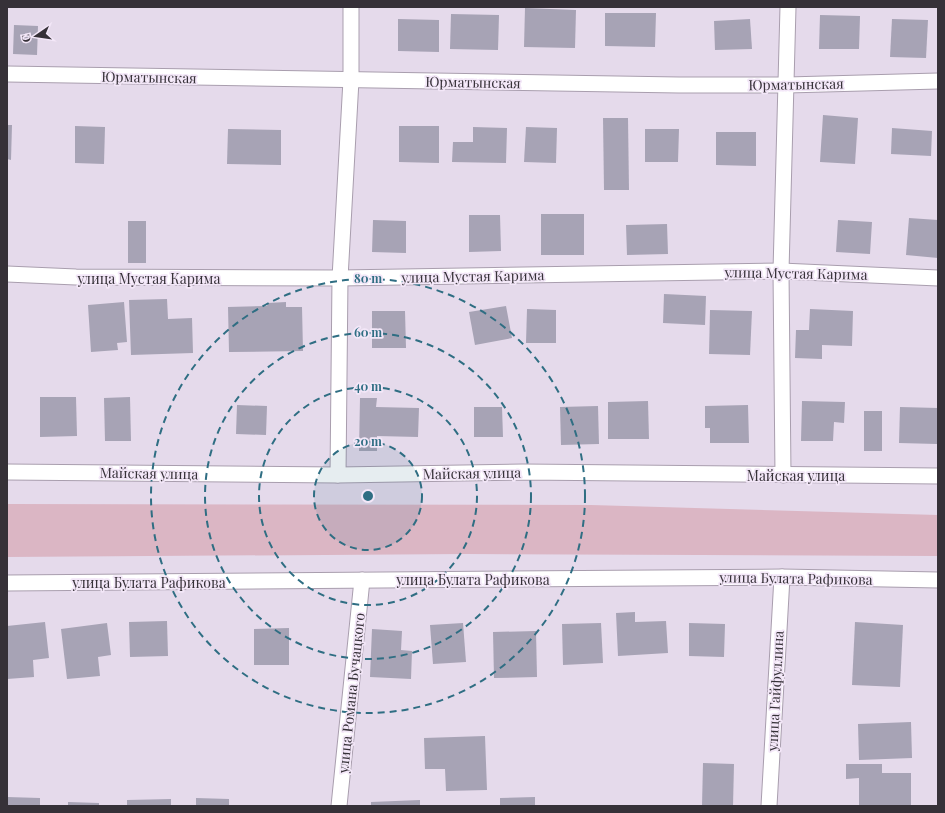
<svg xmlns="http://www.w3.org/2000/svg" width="945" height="813" viewBox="0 0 945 813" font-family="'Playfair Display',serif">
  <rect width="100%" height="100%" fill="#e5daeb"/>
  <polygon fill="#dbb6c4" points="7,504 591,505 938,515 938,556 465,554 7,557"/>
  <g fill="#a7a3b5">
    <polygon points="525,8 576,10 575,48 524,47"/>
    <polygon points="605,13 656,13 655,47 605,46"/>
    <polygon points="451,14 499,15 498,50 450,49"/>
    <polygon points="820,15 860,16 859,49 819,49"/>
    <polygon points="398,19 439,20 439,52 398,51"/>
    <polygon points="750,19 752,49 715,50 714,21"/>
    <polygon points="892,19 928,20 926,58 890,57"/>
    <polygon points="14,25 38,26 37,55 13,54"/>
    <polygon points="823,115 858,118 855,164 820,162"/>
    <polygon points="603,118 628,118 629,190 604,190"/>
    <polygon points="7,125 12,125 11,160 7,159"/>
    <polygon points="75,126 105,127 104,164 75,163"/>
    <polygon points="399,126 439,126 439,163 399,162"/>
    <polygon points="473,127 507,128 506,163 452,162 453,142 473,142"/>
    <polygon points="526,127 557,128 556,163 524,162"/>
    <polygon points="892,128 932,131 931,156 891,154"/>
    <polygon points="228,129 281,130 281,165 227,164"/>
    <polygon points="645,129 679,129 678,162 645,162"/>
    <polygon points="716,132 756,132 756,166 716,165"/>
    <rect x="541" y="214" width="43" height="41"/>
    <polygon points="469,215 500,215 501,251 469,252"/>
    <polygon points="909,218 938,220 938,258 906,255"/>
    <polygon points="373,220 406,221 406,253 372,252"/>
    <polygon points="838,220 872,222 870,254 836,252"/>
    <rect x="128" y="221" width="18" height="42"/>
    <polygon points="667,224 668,254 627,255 626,225"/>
    <polygon points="664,294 706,296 705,325 663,323"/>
    <polygon points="167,299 168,319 192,318 193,353 131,355 129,300"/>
    <polygon points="124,302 127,342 117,343 118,350 91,352 88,305"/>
    <polygon points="286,302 286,307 302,307 303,351 229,352 228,307 267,306 268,303"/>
    <polygon points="506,306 512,338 475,345 469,312"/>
    <polygon points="527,309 556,310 556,343 526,343"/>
    <polygon points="810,309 853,311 852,346 822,345 822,359 795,358 796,330 809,330"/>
    <polygon points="710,310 752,311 750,355 709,354"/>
    <polygon points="372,311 405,311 406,348 372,348"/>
    <polygon points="40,397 76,397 77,436 40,437"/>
    <polygon points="130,397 131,441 105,441 104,398"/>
    <polygon points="360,398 377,398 376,407 419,408 418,437 377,436 377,451 359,451"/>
    <polygon points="648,401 649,439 608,439 608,402"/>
    <polygon points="802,401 845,402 844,423 834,422 833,441 801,441"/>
    <polygon points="237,405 267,406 266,435 236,434"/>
    <polygon points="748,405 749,443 710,443 710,428 705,428 705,406"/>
    <polygon points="598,406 599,444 561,445 560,407"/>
    <polygon points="474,407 502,407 503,437 474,437"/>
    <polygon points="900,407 938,408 937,444 899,443"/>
    <rect x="864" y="411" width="18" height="40"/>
    <polygon points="635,612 635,622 666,621 668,653 618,656 616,613"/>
    <polygon points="167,621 168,656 130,657 129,622"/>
    <polygon points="45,622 49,658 33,660 34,677 7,679 7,626"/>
    <polygon points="855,622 903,625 900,687 852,685"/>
    <polygon points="107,623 111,655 98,657 100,676 67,679 61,629"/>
    <polygon points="463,623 466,662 433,664 430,625"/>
    <polygon points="601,623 603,663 563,665 562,624"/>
    <polygon points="689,623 725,624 724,657 689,656"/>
    <polygon points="289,628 289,665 254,665 254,629"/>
    <polygon points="372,629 402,631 401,650 412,651 411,679 370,677"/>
    <polygon points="536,631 537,677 494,678 493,632"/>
    <polygon points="911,722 912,758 859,760 858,724"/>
    <polygon points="485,736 487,790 446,791 445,769 425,769 424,738"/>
    <polygon points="703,763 734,764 733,806 702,806"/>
    <polygon points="846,764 882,764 882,773 911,773 911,806 859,806 859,778 846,779"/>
    <polygon points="7,797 40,798 40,806 7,806"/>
    <polygon points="535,797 535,806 500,806 500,798"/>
    <polygon points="196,798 229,799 229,806 196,806"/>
    <polygon points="171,799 171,806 127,806 127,800"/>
    <polygon points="420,800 420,806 371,806 371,802"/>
    <polygon points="68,802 99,803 99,806 68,806"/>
  </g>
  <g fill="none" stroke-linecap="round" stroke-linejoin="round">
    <g stroke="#a99eae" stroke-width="17">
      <g id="minor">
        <polyline points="7,74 679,85 787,85 938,81"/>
        <polyline points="7,274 76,277 340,278 781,271 938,278"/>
        <polyline points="7,472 338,475 523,472 938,476"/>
        <polyline points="338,475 340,278 351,80 351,7"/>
        <polyline points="783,475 781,271 788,7"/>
        <polyline points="7,583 782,577 938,580"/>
        <polyline points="339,806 362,580"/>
        <polyline points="769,806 782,577"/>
      </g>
    </g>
    <use href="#minor" stroke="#fff" stroke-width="15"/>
  </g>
  <circle cx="368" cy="496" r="54" fill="#2f6e83" fill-opacity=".12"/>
  <g fill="none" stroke="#2f6e83" stroke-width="2" stroke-dasharray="7 5">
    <circle cx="368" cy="496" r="54"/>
    <circle cx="368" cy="496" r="109"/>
    <circle cx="368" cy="496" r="163"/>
    <circle cx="368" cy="496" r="217"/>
  </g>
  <g text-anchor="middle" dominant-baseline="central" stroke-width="3.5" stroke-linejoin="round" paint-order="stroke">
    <g font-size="14" fill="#363138" stroke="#f3e7f8">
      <text transform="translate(149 77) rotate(1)">Юрматынская</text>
      <text transform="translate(473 82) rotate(1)">Юрматынская</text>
      <text transform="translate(796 84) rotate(-1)">Юрматынская</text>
      <text transform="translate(796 273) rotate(1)">улица Мустая Карима</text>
      <text transform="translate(473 276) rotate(-1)">улица Мустая Карима</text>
      <text x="149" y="278">улица Мустая Карима</text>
      <text transform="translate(149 473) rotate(1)">Майская улица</text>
      <text transform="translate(472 473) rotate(-1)">Майская улица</text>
      <text x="796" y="475">Майская улица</text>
      <text transform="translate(796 578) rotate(1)">улица Булата Рафикова</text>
      <text x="473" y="579">улица Булата Рафикова</text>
      <text x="149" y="582">улица Булата Рафикова</text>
      <text transform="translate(775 691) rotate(-87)">улица Гайфуллина</text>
      <text transform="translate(351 693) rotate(-84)">улица Романа Бучацкого</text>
    </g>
  </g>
  <circle cx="368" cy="496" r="6" fill="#2f6e83" stroke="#f3e7f8" stroke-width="2"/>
  <g font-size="12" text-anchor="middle" font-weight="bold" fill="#2f6e83" stroke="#f3e7f8" stroke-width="3.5" stroke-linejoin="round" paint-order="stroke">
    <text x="368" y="283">80 m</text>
    <text x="368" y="337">60 m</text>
    <text x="368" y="391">40 m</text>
    <text x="368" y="446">20 m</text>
  </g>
  <rect width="945" height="813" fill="none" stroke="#363138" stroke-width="16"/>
  <g transform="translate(36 36) rotate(257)" stroke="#f3e7f8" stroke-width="3" paint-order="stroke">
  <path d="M0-3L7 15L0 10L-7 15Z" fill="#363138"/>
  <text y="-6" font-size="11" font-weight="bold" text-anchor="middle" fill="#363138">С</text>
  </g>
</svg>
